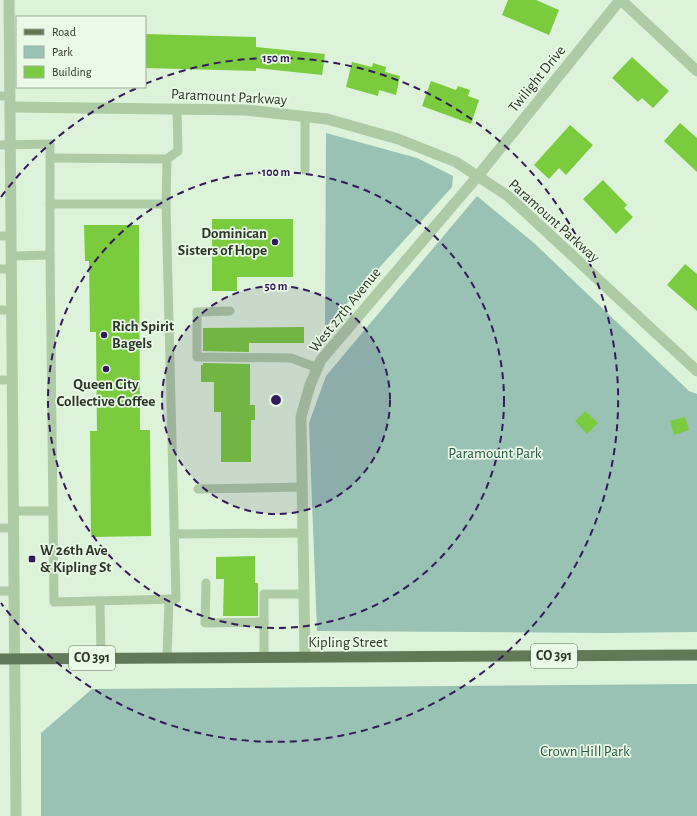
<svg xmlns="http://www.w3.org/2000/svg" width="697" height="816" viewBox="0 0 697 816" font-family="'Alegreya Sans',sans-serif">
  <rect width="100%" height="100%" fill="#ddf3d9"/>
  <g fill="#99c2b4">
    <polygon points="326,133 417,158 453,176 452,187 325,328"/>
    <polygon points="477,196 534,243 689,391 697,394 697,632 607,633 317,631 309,423 326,376"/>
    <polygon points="697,684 697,816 41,816 41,733 92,689"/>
  </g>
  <g fill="#7bcb3f">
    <polygon points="508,0 536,0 559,10 549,35 502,15"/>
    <polygon points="145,34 256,37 256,47 325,54 322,75 256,68 256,71 145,68"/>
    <polygon points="632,57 669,91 653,108 642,98 638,102 612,78"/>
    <polygon points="352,62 372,67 373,63 386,67 385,72 400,76 396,95 379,90 378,96 346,87"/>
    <polygon points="431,81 456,90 458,86 470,90 468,96 479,100 471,124 422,106"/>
    <polygon points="680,123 697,138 697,172 664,141"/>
    <polygon points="570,125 593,145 566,175 559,168 549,179 534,165"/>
    <polygon points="603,180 627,205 624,208 633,217 616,234 583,199"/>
    <polygon points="212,219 293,219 293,277 237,277 237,291 212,291"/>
    <polygon points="84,225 139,225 140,430 150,430 151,536 91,537 90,431 97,431 96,332 90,332 89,261 85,261"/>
    <polygon points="685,264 697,274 697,311 667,285"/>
    <polygon points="304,327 304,343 249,343 249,352 203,351 203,328"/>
    <polygon points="203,363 250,364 250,405 255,405 255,420 251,420 251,462 221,462 221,412 214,412 214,382 201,382 201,365 203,365"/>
    <polygon points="585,411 598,423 587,434 575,421"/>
    <polygon points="685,417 689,430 674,435 670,421"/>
    <polygon points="255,556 255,583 258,583 258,616 223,616 224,579 216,579 216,557"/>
  </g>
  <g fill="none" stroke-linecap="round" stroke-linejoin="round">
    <g stroke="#adcba5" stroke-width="9">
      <polyline points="0,96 10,96"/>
      <polyline points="0,145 50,144 50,255 12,256"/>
      <polyline points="51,158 167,159"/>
      <polyline points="305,170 305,117"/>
      <polyline points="166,204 167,159 178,151 177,109"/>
      <polyline points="0,236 11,236"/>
      <polyline points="50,255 54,602 176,599 166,204 50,204"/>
      <polyline points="0,269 12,269"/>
      <polyline points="0,310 12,310"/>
      <polyline points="230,311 197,312 197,357 291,358 318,368"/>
      <polyline points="0,380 13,380"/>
      <polyline points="198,489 302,487"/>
      <polyline points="14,511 52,511"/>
      <polyline points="0,528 14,528"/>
      <polyline points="174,534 303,533"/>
      <polyline points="206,583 205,623 264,622"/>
      <polyline points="0,591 14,591"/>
      <polyline points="100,601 101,658"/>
      <polyline points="264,657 264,594 304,594"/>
      <polyline points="167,658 169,599"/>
    </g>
    <g stroke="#adcba5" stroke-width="11">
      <polyline points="621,0 697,71"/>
      <polyline points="10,107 246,110 327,119 398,139 456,162 508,196 697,371"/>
      <polyline points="305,657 301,417 310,385 321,360 477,177 620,0"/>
    </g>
    <polyline stroke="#adcba5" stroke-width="11" points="9,0 16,816"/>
    <polyline stroke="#627957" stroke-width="11" points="0,659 697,655"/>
  </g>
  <circle cx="276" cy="400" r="114" fill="#331a5a" fill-opacity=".12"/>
  <g fill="none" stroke="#331a5a" stroke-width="2" stroke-dasharray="7 5">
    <circle cx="276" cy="400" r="114"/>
    <circle cx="276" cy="400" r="228"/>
    <path d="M1 197A342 342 0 0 1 137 88M145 84A342 342 0 1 1 1 603"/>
  </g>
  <g fill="#331a5a" stroke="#e9fae6" stroke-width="1.5">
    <circle cx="275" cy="242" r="4"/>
    <circle cx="104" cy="335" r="4"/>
    <circle cx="106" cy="369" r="4"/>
    <rect x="28" y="555" width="8" height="8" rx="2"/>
  </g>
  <g text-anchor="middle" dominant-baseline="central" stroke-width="3.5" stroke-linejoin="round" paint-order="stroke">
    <g fill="#e9fae6" stroke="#657160" stroke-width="1">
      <rect x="531" y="644" width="46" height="24" rx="3"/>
      <rect x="69" y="646" width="46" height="24" rx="3"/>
    </g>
    <g font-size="14" font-weight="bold" fill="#2c3627">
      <text x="554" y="656">CO 391</text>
      <text x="92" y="658">CO 391</text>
    </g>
    <g font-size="15" fill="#2c3627" stroke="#e9fae6">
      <text transform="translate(537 79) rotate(-51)">Twilight Drive</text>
      <text transform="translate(229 97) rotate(3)">Paramount Parkway</text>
      <text transform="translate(554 221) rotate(42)">Paramount Parkway</text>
      <text transform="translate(345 310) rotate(-51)">West 27th Avenue</text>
      <text x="348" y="642">Kipling Street</text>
    </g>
    <g font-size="15" font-weight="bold" fill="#2c3627" stroke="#e9fae6" text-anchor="start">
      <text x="267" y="233" text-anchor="end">Dominican<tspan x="267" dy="17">Sisters of Hope</tspan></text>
      <text x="112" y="326">Rich Spirit<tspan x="112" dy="17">Bagels</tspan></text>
      <text x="106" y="384" text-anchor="middle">Queen City<tspan x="106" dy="17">Collective Coffee</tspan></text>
      <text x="40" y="550">W 26th Ave<tspan x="40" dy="17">&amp; Kipling St</tspan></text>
    </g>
    <g font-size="15" fill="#295648" stroke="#e9fae6">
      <text x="495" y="453">Paramount Park</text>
      <text x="585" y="751">Crown Hill Park</text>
    </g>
  </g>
  <circle cx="276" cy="400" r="6" fill="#331a5a" stroke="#e9fae6" stroke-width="2"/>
  <g font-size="12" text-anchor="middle" font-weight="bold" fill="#331a5a" stroke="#e9fae6" stroke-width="3.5" stroke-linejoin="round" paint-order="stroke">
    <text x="276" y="62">150 m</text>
    <text x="276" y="176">100 m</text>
    <text x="276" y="290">50 m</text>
  </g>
  <rect x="16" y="16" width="130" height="72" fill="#e9fae6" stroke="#9dac9a"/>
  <rect x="24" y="29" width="20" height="6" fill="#627957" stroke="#9dac9a"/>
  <text x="52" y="36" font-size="12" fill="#2c3627">Road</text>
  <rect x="24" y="46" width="20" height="12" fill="#99c2b4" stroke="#9dac9a"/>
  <text x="52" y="56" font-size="12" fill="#2c3627">Park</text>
  <rect x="24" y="66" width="20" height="12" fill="#7bcb3f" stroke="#9dac9a"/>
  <text x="52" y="76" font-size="12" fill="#2c3627">Building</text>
</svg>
